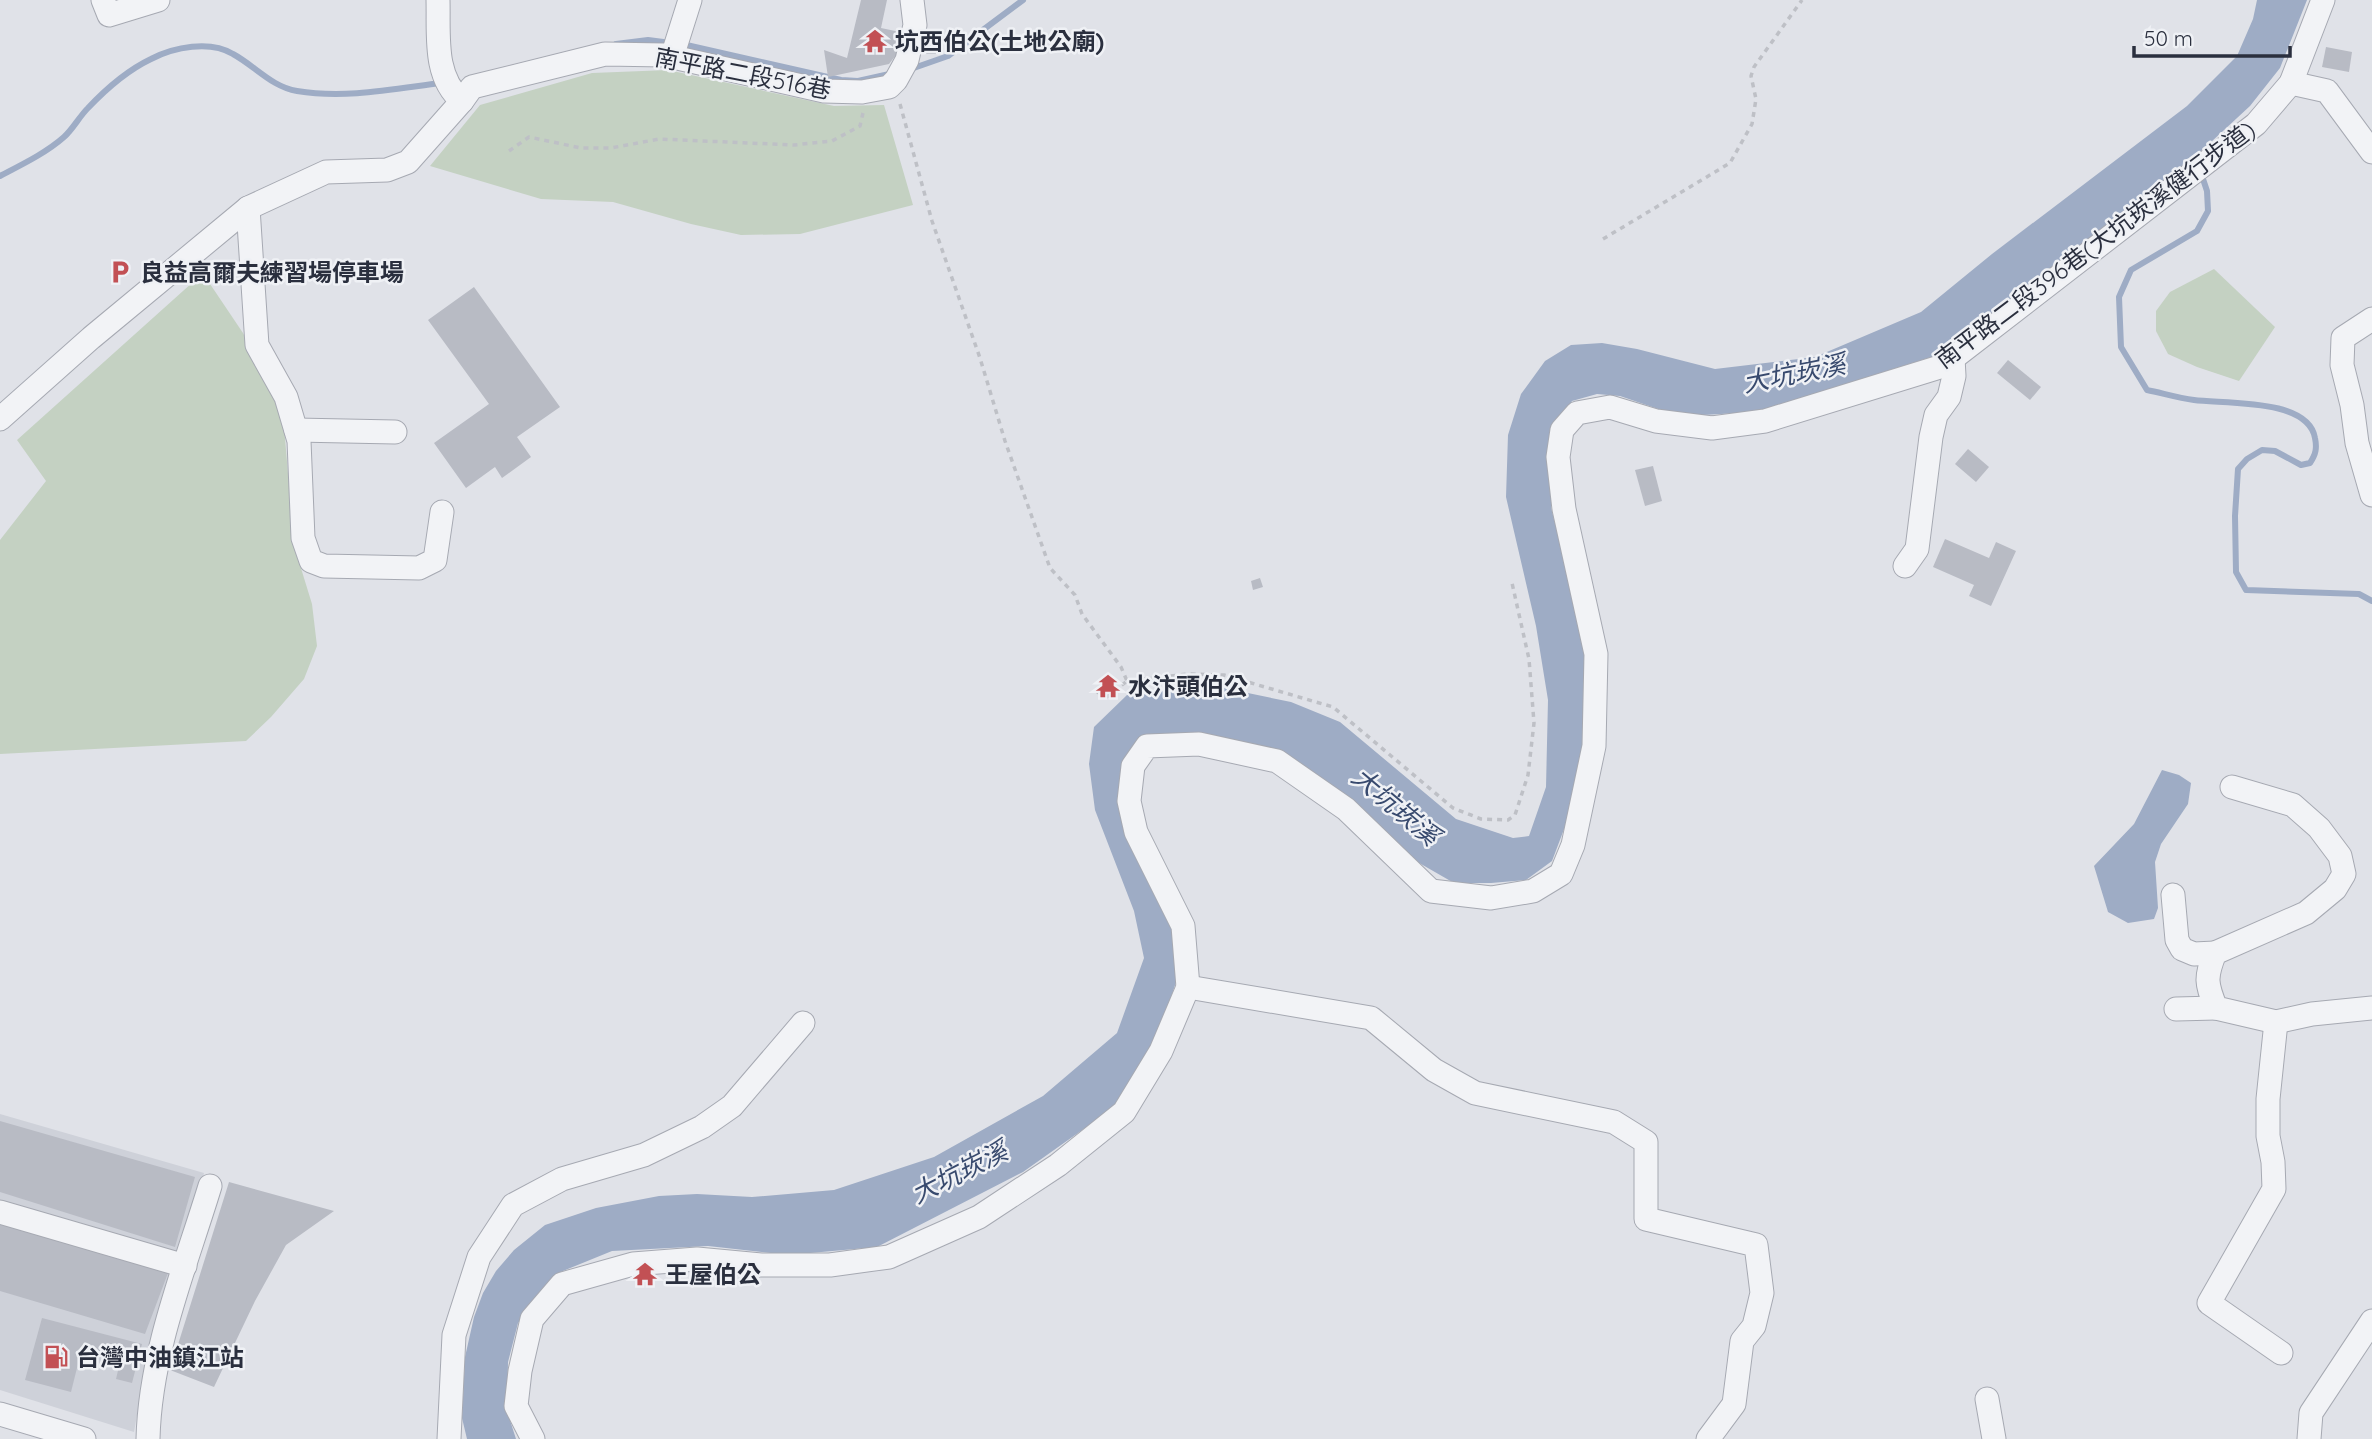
<svg xmlns="http://www.w3.org/2000/svg" width="2372" height="1439" viewBox="0 0 2372 1439" font-family="Quicksand,'Noto Sans TC',sans-serif">
  <rect width="100%" height="100%" fill="#e0e2e8"/>
  <polygon fill="#ced1d9" points="0,1114 204,1173 182,1253 149,1347 134,1432 0,1390"/>
  <g fill="#c4d1c2">
    <polygon points="668,70 834,106 884,105 913,205 800,234 741,235 691,224 613,202 541,199 430,166 480,105 592,73"/>
    <polygon points="2214,269 2275,327 2239,381 2197,367 2168,354 2156,331 2156,311 2170,292"/>
    <polygon points="206,278 243,333 283,414 291,510 300,565 312,604 317,646 304,679 271,717 246,741 0,754 0,540 46,481 17,440 193,282"/>
  </g>
  <g fill="#9eacc5">
    <polygon points="2257,0 2307,0 2280,68 2250,106 2184,167 1941,354 1756,412 1703,415 1670,413 1620,396 1597,394 1572,401 1552,436 1551,507 1585,648 1584,738 1575,800 1552,861 1526,880 1491,883 1454,883 1414,860 1360,806 1215,736 1163,733 1134,746 1122,774 1174,928 1179,973 1155,1046 1116,1106 1023,1172 877,1247 788,1255 708,1246 612,1251 558,1273 518,1323 508,1362 507,1411 516,1439 467,1439 462,1418 465,1357 474,1317 483,1293 496,1271 514,1250 545,1225 596,1208 659,1196 697,1194 752,1197 834,1190 934,1157 1043,1096 1117,1033 1144,958 1134,911 1095,810 1089,764 1094,727 1127,695 1214,686 1291,702 1340,722 1456,819 1513,838 1529,836 1546,787 1548,700 1536,626 1506,497 1508,435 1521,394 1545,361 1571,345 1602,343 1637,349 1715,369 1815,357 1921,312 1992,254 2187,106 2237,56 2253,19"/>
    <polygon points="2162,770 2179,775 2191,783 2188,804 2161,844 2155,862 2158,908 2154,919 2128,923 2108,912 2094,866 2134,824"/>
  </g>
  <g fill="none" stroke-linecap="round" stroke-linejoin="round">
    <g stroke="#9eacc5" stroke-width="6">
      <polyline points="616,44 648,40 671,43"/>
      <polyline points="682,44 841,80 858,81 894,73"/>
      <polyline points="908,70 948,56 1023,0"/>
      <path d="M2201 173 2207 191 2208 211 2197 231 2131 270 2119 297 2121 347 2147 390C2162 393 2178 398 2194 400 2225 404 2308 398 2315 438 2317 448 2316 454 2310 463L2301 465 2275 451 2262 450 2247 459 2238 469 2235 516 2236 572 2246 590 2359 594 2372 601"/>
      <path d="M0 176C21 165 46 153 64 137 73 129 79 117 88 108 105 90 128 70 151 59 174 47 210 40 233 54 255 66 272 87 297 91 345 99 394 89 441 83"/>
    </g>
  </g>
  <g fill="#b8bbc4">
    <polygon points="861,0 887,0 881,28 900,32 896,55 889,64 828,77 824,50 847,58"/>
    <rect x="926" y="42" width="12" height="12"/>
    <polygon points="2326,47 2352,52 2349,72 2322,67"/>
    <polygon points="474,287 560,407 517,437 531,457 502,478 495,467 466,488 434,443 489,404 428,320"/>
    <polygon points="2008,360 2041,387 2030,400 1997,373"/>
    <polygon points="1968,449 1989,467 1976,482 1955,464"/>
    <polygon points="1653,466 1662,501 1645,506 1635,470"/>
    <polygon points="1945,539 1989,558 1996,542 2016,551 1991,606 1969,596 1974,585 1933,567"/>
    <polygon points="1260,578 1263,587 1253,590 1251,581"/>
    <polygon points="0,1121 195,1177 175,1247 0,1192"/>
    <polygon points="229,1182 334,1211 286,1245 255,1301 214,1387 170,1370"/>
    <polygon points="0,1224 168,1273 145,1334 0,1291"/>
    <polygon points="42,1318 142,1344 132,1383 116,1379 120,1362 81,1352 71,1392 25,1380"/>
  </g>
  <g fill="none" stroke-linecap="round" stroke-linejoin="round">
    <g stroke="#a6a9b2" stroke-width="25">
      <g id="minor">
        <polyline points="103,0 109,15 158,0"/>
        <path d="M438 0C439 34 433 77 462 101"/>
        <polyline points="672,57 690,0"/>
        <polyline points="2291,83 2327,91 2372,152"/>
        <polyline points="248,208 257,345 286,397 299,441 303,538 311,561 324,566 419,568 435,560 442,512"/>
        <polyline points="2372,319 2343,338 2342,365 2352,405 2357,443 2372,495"/>
        <polyline points="0,419 91,338 248,208 326,172 387,170 408,162 462,101 472,87 605,54 664,55 824,91 862,92 889,87 896,80 907,60 915,25 912,0"/>
        <polyline points="296,430 395,432"/>
        <polyline points="1905,566 1917,549 1931,437 1936,415 1949,397 1954,376 1953,358"/>
        <path d="M2232 787 2293 805 2319 828 2340 856 2344 874 2335 889 2306 913 2215 953C2205 977 2206 984 2216 1008L2276 1022 2312 1014 2372 1008"/>
        <polyline points="2173,895 2177,940 2182,949 2194,954 2215,953"/>
        <polyline points="1188,987 1371,1018 1434,1070 1475,1093 1614,1122 1646,1142 1646,1219 1756,1245 1762,1293 1754,1326 1742,1341 1734,1404 1708,1439"/>
        <polyline points="2176,1009 2216,1008"/>
        <polyline points="2276,1022 2268,1099 2268,1136 2273,1162 2274,1189 2209,1303 2281,1353"/>
        <polyline points="0,1212 185,1266"/>
        <polyline points="1987,1399 1994,1439"/>
        <polyline points="0,1414 84,1439"/>
        <path d="M148 1439C150 1352 185 1268 210 1186"/>
        <polyline points="449,1439 454,1335 479,1257 513,1205 562,1179 644,1155 702,1127 732,1106 803,1023"/>
        <polyline points="533,1439 516,1406 520,1371 532,1319 562,1284 633,1264 697,1259 761,1265 830,1265 889,1257 979,1217 1058,1165 1124,1112 1161,1051 1188,987 1183,926 1136,832 1129,801 1133,766 1147,746 1199,744 1277,761 1346,809 1431,891 1491,898 1533,891 1561,874 1573,845 1594,746 1596,654 1564,509 1558,457 1562,430 1577,413 1610,407 1656,421 1712,428 1765,421 1943,366 2256,124 2291,83 2323,0"/>
        <polyline points="2309,1439 2311,1413 2372,1321"/>
      </g>
    </g>
    <g stroke="#bec0c6" stroke-width="3.5" stroke-dasharray="5 5" stroke-linecap="butt">
      <polyline points="900,104 932,221 980,358 1005,441 1050,568 1075,595 1082,614 1121,667 1127,681 1188,674 1224,675 1333,707 1453,808 1481,819 1508,820 1515,815 1528,775 1534,723 1529,659 1512,583"/>
      <polyline points="509,151 529,137 581,148 611,148 659,139 794,145 832,141 860,126 863,113"/>
      <polyline points="1603,239 1730,163 1752,124 1756,99 1751,76 1754,67 1802,0"/>
      <polyline points="1097,692 1107,697 1127,681"/>
    </g>
    <use href="#minor" stroke="#f2f3f6" stroke-width="23"/>
  </g>
  <defs>
    <g id="temple-bare" transform="scale(1.89)"><path d="M0-6L5-2H3V0L6.5 2.5H4V6H1.5V3h-3V6H-4V2.5H-6.5L-3 0V-2H-5Z" fill="#c25054" stroke="#eff1f5" stroke-width="2.5" paint-order="stroke"/></g>
    <g id="parking-bare" transform="scale(1.89)"><path d="M-3.5-5.5H1a3.5 3.5 0 0 1 0 7H-1V5.5H-3.5ZM-1-3.4V-.6H.8a1.4 1.4 0 0 0 0-2.8Z" fill="#c25054" stroke="#eff1f5" stroke-width="2.5" paint-order="stroke"/></g>
    <g id="fuel-bare" transform="scale(1.89)"><path d="M-5.5-6h7V0h2V4h1.3V-2.5L3-4.5l.8-.8L6-3V5H2.5V1h-1V6h-7ZM-4.2-4.7v3.2H.2V-4.7Z" fill="#c25054" stroke="#eff1f5" stroke-width="2.5" paint-order="stroke"/></g>
  </defs>
  <g fill-rule="evenodd">
    <use href="#temple-bare" x="875" y="41"/>
    <use href="#parking-bare" x="120" y="272"/>
    <use href="#temple-bare" x="1108" y="686"/>
    <use href="#temple-bare" x="645" y="1274"/>
    <use href="#fuel-bare" x="56" y="1357"/>
  </g>
  <g text-anchor="middle" dominant-baseline="central" stroke-width="5" stroke-linejoin="round" paint-order="stroke">
    <g font-size="24" font-weight="bold" fill="#2a2f3e" stroke="#eff1f5" text-anchor="start">
      <text x="895" y="41">坑西伯公(土地公廟)</text>
      <text x="140" y="272">良益高爾夫練習場停車場</text>
      <text x="1128" y="686">水汴頭伯公</text>
      <text x="665" y="1274">王屋伯公</text>
      <text x="76" y="1357">台灣中油鎮江站</text>
    </g>
    <g font-size="24" fill="#2a2f3e" stroke="#eff1f5">
      <text transform="translate(743 73) rotate(11)">南平路二段516巷</text>
      <text transform="translate(2095 244) rotate(-37)">南平路二段396巷(大坑崁溪健行步道)</text>
    </g>
    <g font-size="26" font-style="italic" fill="#384a6e" stroke="#eff1f5">
      <text transform="translate(1794 373) rotate(-11)">大坑崁溪</text>
      <text transform="translate(1396 806) rotate(40)">大坑崁溪</text>
      <text transform="translate(959 1172) rotate(-27)">大坑崁溪</text>
    </g>
  </g>
  <path d="M2134 46v10h156v-10" fill="none" stroke="#2a2f3e" stroke-width="3.5"/>
  <text x="2144" y="46" font-size="21" fill="#2a2f3e" stroke="#eff1f5" stroke-width="5" paint-order="stroke">50 m</text>
</svg>
